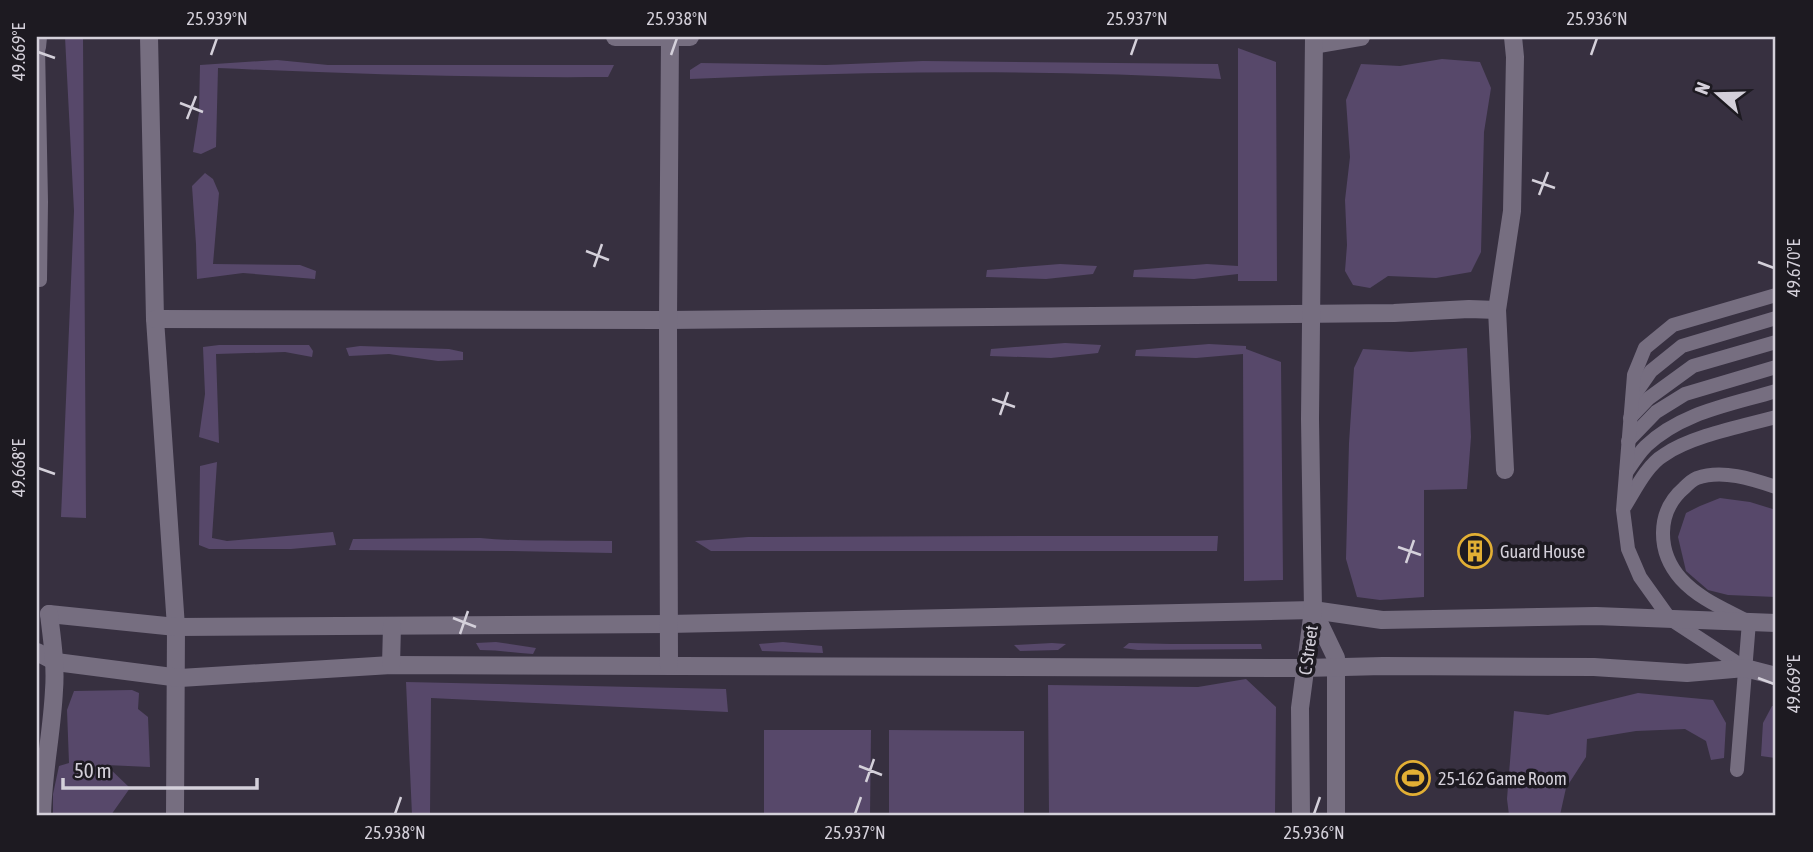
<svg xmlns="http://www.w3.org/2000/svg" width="1813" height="852" viewBox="0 0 1813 852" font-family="'Asap Condensed',sans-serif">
  <rect width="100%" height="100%" fill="#373040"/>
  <g fill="#57486a">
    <polygon points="65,37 83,37 86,518 61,517 74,211"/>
    <polygon points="1238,48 1276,62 1277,281 1238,281 1238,274 1194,279 1133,277 1134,270 1207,264 1238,266"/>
    <polygon points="1442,59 1480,62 1491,88 1484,132 1481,252 1471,272 1436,278 1388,276 1370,288 1353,285 1345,271 1347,245 1345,200 1350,157 1346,100 1361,64 1400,66"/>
    <path d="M277 60 328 65H614L608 77C478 78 348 74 218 68L216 147 201 154 193 152 199 113 200 65Z"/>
    <path d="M923 61 1218 64 1221 79C1044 69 867 71 690 79V70L701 63 826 65Z"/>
    <polygon points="205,173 213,179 219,193 213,264 300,265 316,271 315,279 243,273 197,279 196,244 192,186"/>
    <polygon points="1060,264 1097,266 1093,274 1046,279 986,277 987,270"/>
    <polygon points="1065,343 1101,345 1098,353 1051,358 990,356 991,349"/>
    <polygon points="1209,344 1246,346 1246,349 1281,362 1283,580 1244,581 1243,354 1196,358 1135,356 1136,350"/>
    <polygon points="219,345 309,345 313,351 312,357 285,352 216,354 219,443 199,437 205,394 203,347"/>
    <polygon points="360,346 449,349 463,352 463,360 438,361 389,354 349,356 346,348"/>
    <polygon points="1467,348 1471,437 1467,489 1424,490 1424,597 1380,600 1357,597 1346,559 1349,443 1354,368 1363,349 1411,352"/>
    <polygon points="217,462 212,538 227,541 333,532 336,545 291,549 209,549 199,545 200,466"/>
    <polygon points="1720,498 1750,502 1776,510 1776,597 1728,595 1708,590 1686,571 1678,537 1686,513 1700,506"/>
    <polygon points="1023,536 1218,536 1217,551 711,551 695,541 748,537"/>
    <path d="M480 538C524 542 568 540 612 541V553L511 551 349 550 353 539Z"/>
    <path d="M496 642 536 648 533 654C515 653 498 650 480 650L476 643Z"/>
    <polygon points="783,642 822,646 823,653 762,651 759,644"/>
    <polygon points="1052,643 1066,644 1058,650 1020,651 1014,645"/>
    <polygon points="1129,643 1171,644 1261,644 1262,649 1138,650 1123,648"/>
    <polygon points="1246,679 1276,707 1275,815 1049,815 1048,685 1198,687"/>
    <polygon points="406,682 726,689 728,712 431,698 430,815 412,815"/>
    <polygon points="132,690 139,693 138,709 148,717 150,767 106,765 130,788 111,815 53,815 53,794 59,766 69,763 67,710 74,691"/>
    <polygon points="1638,693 1713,700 1726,723 1724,758 1711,760 1706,741 1685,729 1636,731 1587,739 1586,757 1566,788 1560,815 1509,815 1507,799 1514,711 1548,715"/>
    <polygon points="1772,706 1776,706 1776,758 1775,758 1761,756 1763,723"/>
    <polygon points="764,730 871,730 870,815 764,815"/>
    <polygon points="889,730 1024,731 1024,815 889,815"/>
  </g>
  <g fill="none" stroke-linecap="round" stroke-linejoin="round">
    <g stroke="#766e80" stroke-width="14">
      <polyline points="38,47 41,202 40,280"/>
      <polyline points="1633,397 1651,371 1682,346 1776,318"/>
      <polyline points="1630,418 1649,398 1693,366 1776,342"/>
      <polyline points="1628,441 1656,412 1685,394 1776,367"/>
      <path d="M1626 473C1632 464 1638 454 1646 446 1682 412 1730 405 1776 391"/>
      <path d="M1625 506C1635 490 1647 465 1664 455 1691 436 1743 426 1776 417"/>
      <polyline points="1745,668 1670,619 1640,577 1628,549 1623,510 1634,375 1645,348 1673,325 1776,295"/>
      <path d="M1737 770 1749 622C1725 609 1699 599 1681 579 1657 552 1656 512 1684 488 1688 484 1692 480 1697 478 1722 469 1752 479 1776 487"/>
    </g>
    <g stroke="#766e80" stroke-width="18">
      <polyline points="149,37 155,319 176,627 175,815"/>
      <polyline points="615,37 690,37"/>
      <polyline points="1314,45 1361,37"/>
      <polyline points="37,47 38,37"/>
      <polyline points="155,319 668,320 1394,313 1469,309 1497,310"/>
      <polyline points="1505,470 1497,310 1512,211 1515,57 1513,37"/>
      <polyline points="1313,610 1336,658 1336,815"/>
      <polyline points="49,614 176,627 668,624 1313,610 1382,620 1596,616 1776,623"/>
      <polyline points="37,652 56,662 180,678 391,665 1305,668 1383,666 1594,667 1687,673 1745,668 1776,676"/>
      <polyline points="391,665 392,626"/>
      <polyline points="669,666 668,320 670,37"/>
      <path d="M42 815C43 773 52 732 54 690 56 665 52 639 49 614"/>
      <polyline points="1301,815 1300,708 1313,610 1310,419 1314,37"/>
    </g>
  </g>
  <path fill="none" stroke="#d4d0da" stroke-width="2.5" d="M38 52 55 58M211 55 217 38M671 55 677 38M1131 55 1137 38M1591 55 1597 38M180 103 203 112M187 119 196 96M1532 180 1555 188M1539 195 1548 172M586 251 609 260M1758 262 1774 268M594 267 602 244M992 399 1015 407M1000 415 1008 392M38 468 55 474M1398 547 1421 555M1406 563 1414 540M453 618 476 627M460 634 468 611M1758 678 1774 684M859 766 882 775M866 782 874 759M395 814 401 797M855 814 861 797M1314 814 1320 797"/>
  <defs>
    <g id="building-ring" transform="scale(1.75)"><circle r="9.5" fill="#1d1a21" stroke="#e2af34" stroke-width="1.5"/><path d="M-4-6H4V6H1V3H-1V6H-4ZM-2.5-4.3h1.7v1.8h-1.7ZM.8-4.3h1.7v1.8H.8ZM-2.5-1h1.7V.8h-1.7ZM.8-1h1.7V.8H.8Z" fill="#e2af34"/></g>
    <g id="stadium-ring" transform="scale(1.75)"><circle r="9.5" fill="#1d1a21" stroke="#e2af34" stroke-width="1.5"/><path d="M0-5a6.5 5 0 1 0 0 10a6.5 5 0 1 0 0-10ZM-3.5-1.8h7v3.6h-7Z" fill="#e2af34"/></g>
  </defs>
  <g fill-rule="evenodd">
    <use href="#building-ring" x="1475" y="551"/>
    <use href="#stadium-ring" x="1413" y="778"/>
  </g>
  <g text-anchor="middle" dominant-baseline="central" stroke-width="7" stroke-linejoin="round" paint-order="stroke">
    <g font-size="18" fill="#d4d0da" stroke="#1d1a21" text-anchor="start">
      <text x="1500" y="551">Guard House</text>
      <text x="1438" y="778">25-162 Game Room</text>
    </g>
    <g font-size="18" fill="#d4d0da" stroke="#1d1a21">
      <text transform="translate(1308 650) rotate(-82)">C Street</text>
    </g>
  </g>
  <rect width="1813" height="852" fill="none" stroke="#1d1a21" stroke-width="77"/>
  <g transform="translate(1718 94) rotate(290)" stroke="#1d1a21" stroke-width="5" paint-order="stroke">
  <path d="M0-5L12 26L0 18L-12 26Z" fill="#d4d0da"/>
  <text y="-10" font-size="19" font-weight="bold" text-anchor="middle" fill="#d4d0da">N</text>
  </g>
  <path d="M63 778v10h194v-10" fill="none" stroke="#d4d0da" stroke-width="3.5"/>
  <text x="74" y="778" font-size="21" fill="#d4d0da" stroke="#1d1a21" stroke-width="5" paint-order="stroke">50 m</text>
  <rect x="38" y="38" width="1736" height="776" fill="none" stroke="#d4d0da" stroke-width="2.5"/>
  <g font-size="18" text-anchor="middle" fill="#d4d0da">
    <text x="217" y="25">25.939°N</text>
    <text x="677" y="25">25.938°N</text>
    <text x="1137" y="25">25.937°N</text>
    <text x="1597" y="25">25.936°N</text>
    <text transform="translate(19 52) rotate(-90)" y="6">49.669°E</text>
    <text transform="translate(1794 268) rotate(-90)" y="6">49.670°E</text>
    <text transform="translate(19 468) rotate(-90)" y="6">49.668°E</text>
    <text transform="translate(1794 684) rotate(-90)" y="6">49.669°E</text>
    <text x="395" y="839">25.938°N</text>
    <text x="855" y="839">25.937°N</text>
    <text x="1314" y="839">25.936°N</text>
  </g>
</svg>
